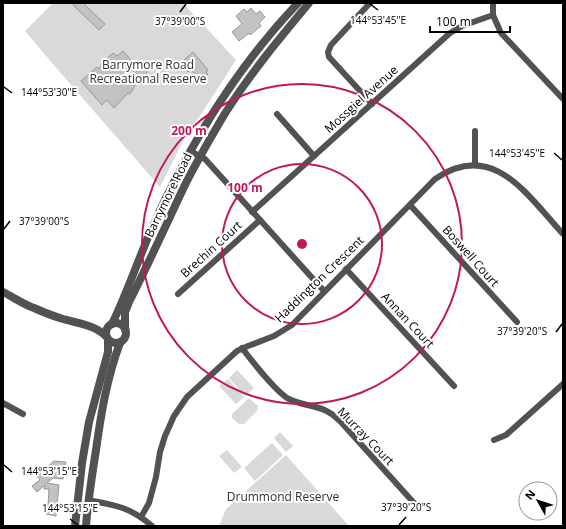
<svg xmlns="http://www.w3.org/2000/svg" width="566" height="529" viewBox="0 0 566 529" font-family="'Open Sans',sans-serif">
  <rect width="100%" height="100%" fill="#fff"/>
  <g fill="#d9d9d9">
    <polygon points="53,3 183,3 236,60 198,119 187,133 160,187 59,71 25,31"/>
    <polygon points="237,370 254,388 245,396 229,378"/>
    <polygon points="228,379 244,397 236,404 219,386"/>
    <polygon points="248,399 250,399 258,406 257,411 244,424 239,424 232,418 232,414"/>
    <polygon points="280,432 293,446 286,452 274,438"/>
    <polygon points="272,443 283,455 255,481 244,468"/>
    <polygon points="227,450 242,467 234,473 219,456"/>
    <polygon points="286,455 349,526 219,526 226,509"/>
  </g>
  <g fill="#c2c2c2" stroke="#969696">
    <polygon points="75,3 83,3 105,24 99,30 73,5"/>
    <polygon points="251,8 256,14 260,11 265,17 259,23 261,26 250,35 249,33 239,41 232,32 242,24 236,16 244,9 247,12"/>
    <polygon points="123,51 137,67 133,71 135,73 143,65 146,68 147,72 142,84 137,82 130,94 128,93 114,108 107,100 102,105 81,81 97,67 99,69 101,66 101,64 113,53 117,56"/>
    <polygon points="193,52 208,70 206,72 208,74 201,81 190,69 188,72 185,69 184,60"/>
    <polygon points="54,461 66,462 63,479 53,478 47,483 59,485 56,516 46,514 45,512 45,505 48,505 49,489 44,489 45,485 37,492 32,486 40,480 37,476"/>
  </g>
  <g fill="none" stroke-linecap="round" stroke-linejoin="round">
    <g stroke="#525252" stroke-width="6">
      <polyline points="370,3 331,45 328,52 329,57 372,104"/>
      <polyline points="493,3 493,15 501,33 563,99"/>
      <polyline points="277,114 314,156"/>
      <polyline points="190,151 205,159 324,291"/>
      <polyline points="475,165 475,131"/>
      <polyline points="410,205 517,322"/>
      <polyline points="252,212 450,33 462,26 493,15"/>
      <polyline points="346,269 454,386"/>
      <polyline points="178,294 260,220"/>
      <path d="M242 348C251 360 277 393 289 399 302 406 319 405 330 413 334 415 337 419 340 421L414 503"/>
      <polyline points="3,403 23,414"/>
      <polyline points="494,440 506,435 563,384"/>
      <path d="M88 500C115 505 130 507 152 526"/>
      <path d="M141 517 149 503 156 477 160 452 165 436 174 416 187 397 237 351 248 346 274 336 292 325 435 179C493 139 527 195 563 234"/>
    </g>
    <g stroke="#525252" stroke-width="8">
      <path d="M3 292C13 297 23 304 34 308 43 312 53 316 63 319 78 323 94 325 106 336"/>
      <circle cx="116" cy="333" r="10"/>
      <path d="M112 324C127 293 138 260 152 228 188 147 236 68 298 3"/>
      <path d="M125 329V312L129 302C148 265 165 227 183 189 195 164 210 139 224 115 249 75 279 39 309 3"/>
      <polyline points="75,526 82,463 89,422 108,352 108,340"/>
      <path d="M86 526C88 500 92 475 96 450 101 414 107 377 120 343"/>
    </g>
  </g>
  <path fill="none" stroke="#000" stroke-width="1.5" d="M370 4 378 10M180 12 186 4M4 87 12 93M554 153 562 160M4 229 10 221M556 332 562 324M4 465 12 472M70 519 78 525M399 525 406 517"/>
  <g fill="none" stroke="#c2185b" stroke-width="2">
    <circle cx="302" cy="244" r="80"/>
    <circle cx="302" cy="244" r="160"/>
  </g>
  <g text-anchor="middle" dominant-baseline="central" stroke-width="4" stroke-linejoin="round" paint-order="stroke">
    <g font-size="12" fill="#303030" stroke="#fff">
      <text x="148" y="64">Barrymore Road<tspan x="148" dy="14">Recreational Reserve</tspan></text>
      <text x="283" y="496">Drummond Reserve</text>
    </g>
    <g font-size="12" fill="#000" stroke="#fff">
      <text transform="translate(361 99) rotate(-42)">Mossgiel Avenue</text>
      <text transform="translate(168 195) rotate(-64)">Barrymore Road</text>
      <text transform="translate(211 249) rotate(-42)">Brechin Court</text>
      <text transform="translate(471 256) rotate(48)">Boswell Court</text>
      <text transform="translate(319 279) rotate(-44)">Haddington Crescent</text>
      <text transform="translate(408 320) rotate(47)">Annan Court</text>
      <text transform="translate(366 436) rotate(46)">Murray Court</text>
    </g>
  </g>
  <g font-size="10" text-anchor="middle" fill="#000" stroke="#fff" stroke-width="4" stroke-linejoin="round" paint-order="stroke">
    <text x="378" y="24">144°53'45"E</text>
    <text x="180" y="25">37°39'00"S</text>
    <text x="49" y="96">144°53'30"E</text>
    <text x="517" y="157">144°53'45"E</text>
    <text x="44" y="225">37°39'00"S</text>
    <text x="522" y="335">37°39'20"S</text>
    <text x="49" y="475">144°53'15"E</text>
    <text x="406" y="511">37°39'20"S</text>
    <text x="70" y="512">144°53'15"E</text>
  </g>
  <circle cx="302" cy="244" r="6" fill="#c2185b" stroke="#fff" stroke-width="2"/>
  <g font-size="12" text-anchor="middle" font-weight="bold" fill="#c2185b" stroke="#fff" stroke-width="4" stroke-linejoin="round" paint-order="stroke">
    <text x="189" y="135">200 m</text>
    <text x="245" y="192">100 m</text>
  </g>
  <rect width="566" height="529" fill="none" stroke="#000000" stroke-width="8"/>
  <g transform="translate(538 501) rotate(309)"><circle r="19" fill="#ffffff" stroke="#999999"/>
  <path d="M0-3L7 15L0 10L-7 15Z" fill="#000000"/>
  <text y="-6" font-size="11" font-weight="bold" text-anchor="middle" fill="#000000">N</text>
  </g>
  <path d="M430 26v6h80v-6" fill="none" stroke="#000000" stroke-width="2"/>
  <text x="436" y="26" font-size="12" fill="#000000" stroke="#ffffff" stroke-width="3" paint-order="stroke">100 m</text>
</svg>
